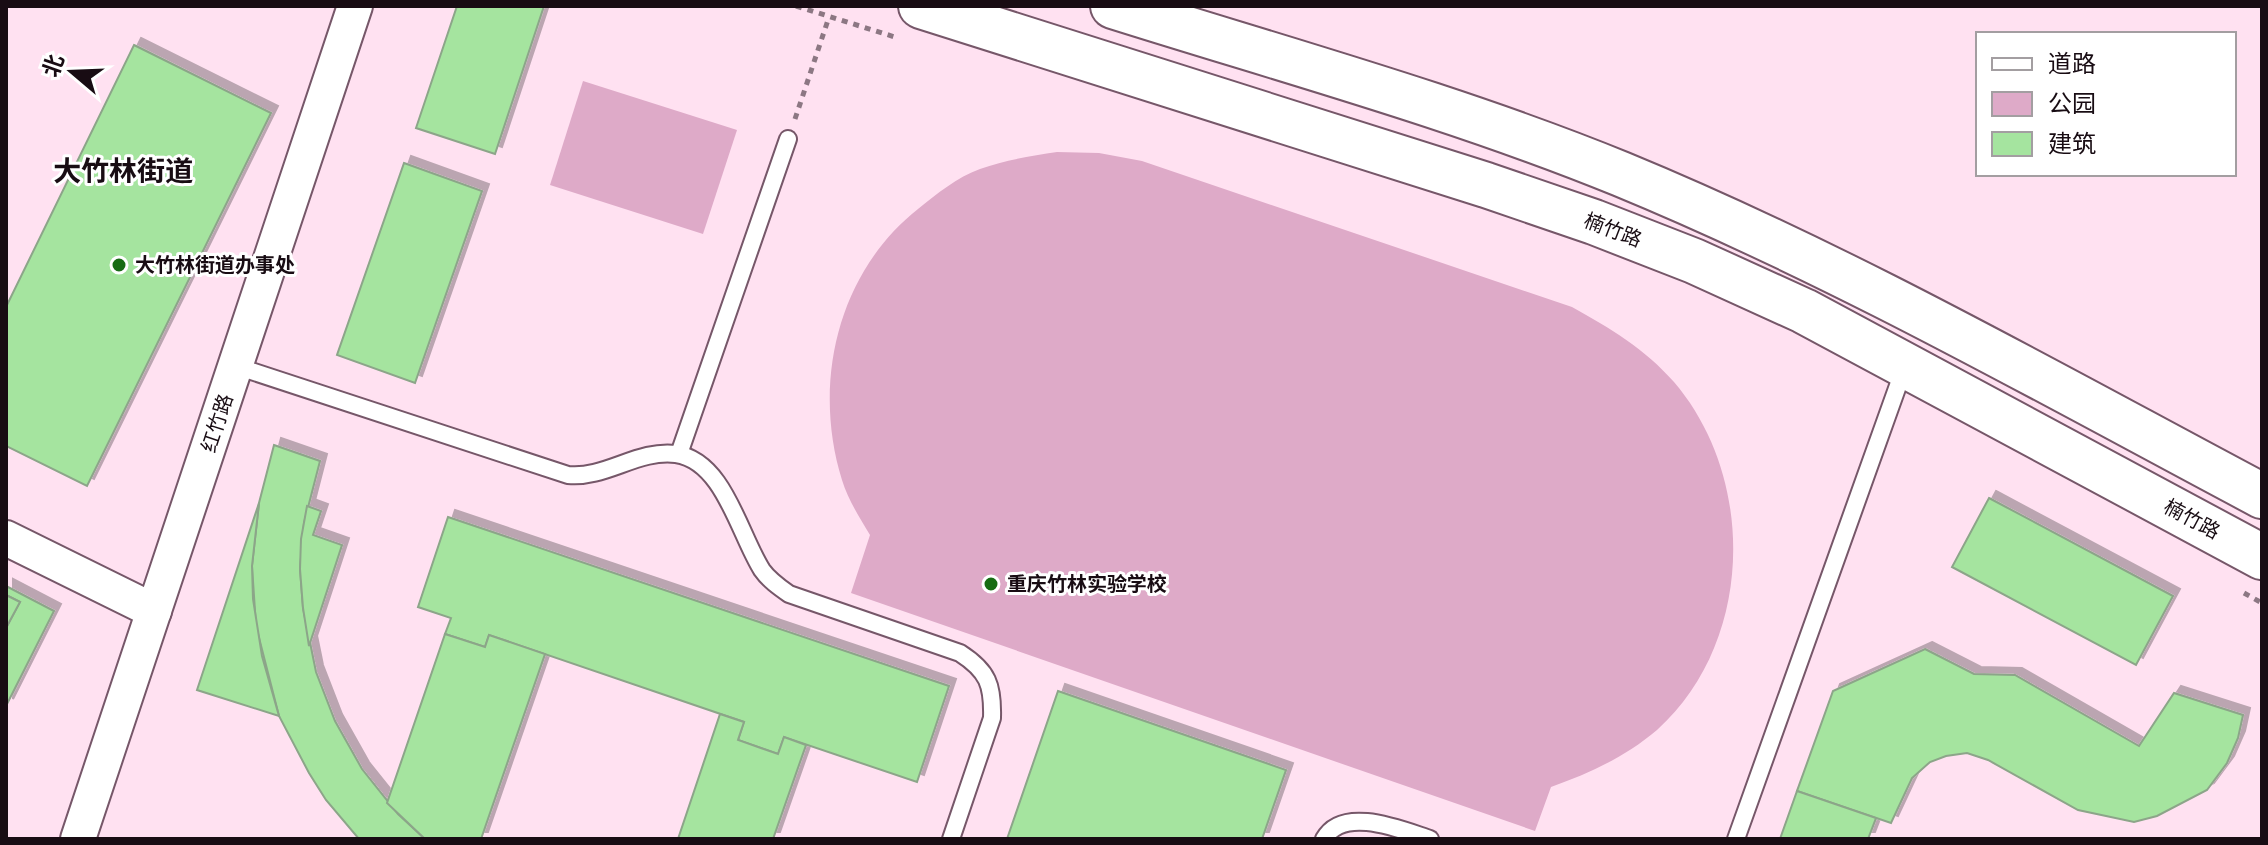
<svg xmlns="http://www.w3.org/2000/svg" width="2268" height="845" viewBox="0 0 2268 845" font-family="Montserrat,'Noto Sans SC',sans-serif">
  <defs>
    <filter id="shadow"><feDropShadow dx="7" dy="-7" stdDeviation="0" flood-color="#0004"/></filter>
  </defs>
  <rect width="100%" height="100%" fill="#ffe1f1"/>
  <g fill="#deaac8">
    <polygon points="583,81 737,130 703,234 550,185"/>
    <path d="M1057 152 1099 153 1142 161 1572 307C1610 328 1645 349 1674 382 1757 479 1754 643 1657 730 1625 757 1590 773 1551 787L1535 831 851 593 870 535C860 518 848 500 842 480 812 384 837 273 918 209 937 194 957 177 980 169 1005 160 1031 156 1057 152Z"/>
  </g>
  <g fill="#a5e49f" stroke="#8ca589" stroke-width="2" filter="url(#shadow)">
    <polygon points="457,6 544,6 495,154 416,128"/>
    <polygon points="134,45 271,113 87,486 6,446 6,307"/>
    <polygon points="404,163 482,191 415,383 337,355"/>
    <polygon points="274,445 320,461 304,523 300,569 303,608 316,672 335,721 362,769 398,814 425,839 359,839 326,800 309,773 279,716 256,626 252,566 259,503"/>
    <polygon points="1989,498 2173,596 2136,665 1952,567"/>
    <polygon points="259,503 252,566 253,599 262,656 279,716 197,690"/>
    <polygon points="307,506 321,511 313,535 342,545 309,646 303,608 300,569 301,539"/>
    <polygon points="448,517 949,686 917,782 784,737 778,754 738,740 744,722 489,635 485,647 445,634 451,618 418,607"/>
    <polygon points="6,586 54,611 6,706 6,628 20,602 6,595"/>
    <polygon points="6,595 20,602 6,628"/>
    <polygon points="445,634 485,647 489,635 545,654 481,839 425,839 387,803"/>
    <polygon points="1925,649 1974,674 2015,675 2139,746 2174,693 2243,715 2238,738 2227,763 2207,790 2157,816 2134,822 2078,810 1988,760 1967,753 1946,756 1930,762 1912,778 1891,823 1797,791 1833,691"/>
    <polygon points="1058,691 1286,770 1262,839 1007,839"/>
    <polygon points="720,714 744,722 738,740 778,754 784,737 806,745 773,839 678,839"/>
    <polygon points="1797,791 1876,818 1868,839 1780,839"/>
  </g>
  <g fill="none" stroke-linecap="round" stroke-linejoin="round">
    <g stroke="#765769" stroke-width="20">
      <g id="service">
        <path d="M236 366 568 475C605 479 638 449 676 454 724 461 739 534 762 570 769 580 779 587 789 594L960 653C988 671 993 685 992 718L951 839"/>
        <polyline points="679,454 788,139"/>
        <path d="M1324 839C1343 805 1402 830 1430 839"/>
        <polyline points="1736,839 1905,366"/>
      </g>
    </g>
    <g stroke="#765769" stroke-width="38">
      <g id="minor">
        <polyline points="6,538 154,611"/>
        <polyline points="78,839 355,6"/>
      </g>
    </g>
    <g stroke="#765769" stroke-width="48">
      <g id="secondary">
        <polyline points="921,6 1486,185 1594,222 1694,261 1804,311 2262,557"/>
        <path d="M1113 6C1281 59 1457 107 1621 174 1842 265 2051 384 2262 496"/>
      </g>
    </g>
    <g stroke="#8c7783" stroke-width="5" stroke-dasharray="6 6" stroke-linecap="butt">
      <polyline points="796,6 898,38"/>
      <polyline points="795,119 829,17"/>
      <polyline points="2244,593 2262,603"/>
    </g>
    <use href="#service" stroke="#fff" stroke-width="16"/>
    <use href="#minor" stroke="#fff" stroke-width="34"/>
    <use href="#secondary" stroke="#fff" stroke-width="44"/>
  </g>
  <g fill="#166b12" stroke="#fff" stroke-width="3">
    <circle cx="119" cy="265" r="8"/>
    <circle cx="991" cy="584" r="8"/>
  </g>
  <g text-anchor="middle" dominant-baseline="central" stroke-width="6" stroke-linejoin="round" paint-order="stroke">
    <g font-size="20" fill="#180c13" stroke="#fff">
      <text transform="translate(1613 230) rotate(21)">楠竹路</text>
      <text transform="translate(217 423) rotate(-72)">红竹路</text>
      <text transform="translate(2192 519) rotate(28)">楠竹路</text>
    </g>
    <g font-size="20" font-weight="bold" fill="#180c13" stroke="#fff" text-anchor="start">
      <text x="135" y="265">大竹林街道办事处</text>
      <text x="1007" y="584">重庆竹林实验学校</text>
    </g>
    <g font-size="28" font-weight="bold" fill="#180c13" stroke="#fff">
      <text x="123" y="171">大竹林街道</text>
    </g>
  </g>
  <rect width="2268" height="845" fill="none" stroke="#180c13" stroke-width="16"/>
  <rect x="1976" y="32" width="260" height="144" fill="#ffffff" stroke="#a39ea1" stroke-width="2"/>
  <rect x="1992" y="58" width="40" height="12" fill="#ffffff" stroke="#a39ea1" stroke-width="2"/>
  <text x="2048" y="72" font-size="24" fill="#180c13">道路</text>
  <rect x="1992" y="92" width="40" height="24" fill="#deaac8" stroke="#a39ea1" stroke-width="2"/>
  <text x="2048" y="112" font-size="24" fill="#180c13">公园</text>
  <rect x="1992" y="132" width="40" height="24" fill="#a5e49f" stroke="#a39ea1" stroke-width="2"/>
  <text x="2048" y="152" font-size="24" fill="#180c13">建筑</text>
  <g transform="translate(72 72) rotate(289)" stroke="#ffffff" stroke-width="6" paint-order="stroke">
  <path d="M0-6L14 30L0 20L-14 30Z" fill="#180c13"/>
  <text y="-12" font-size="22" font-weight="bold" text-anchor="middle" fill="#180c13">北</text>
  </g>
</svg>
